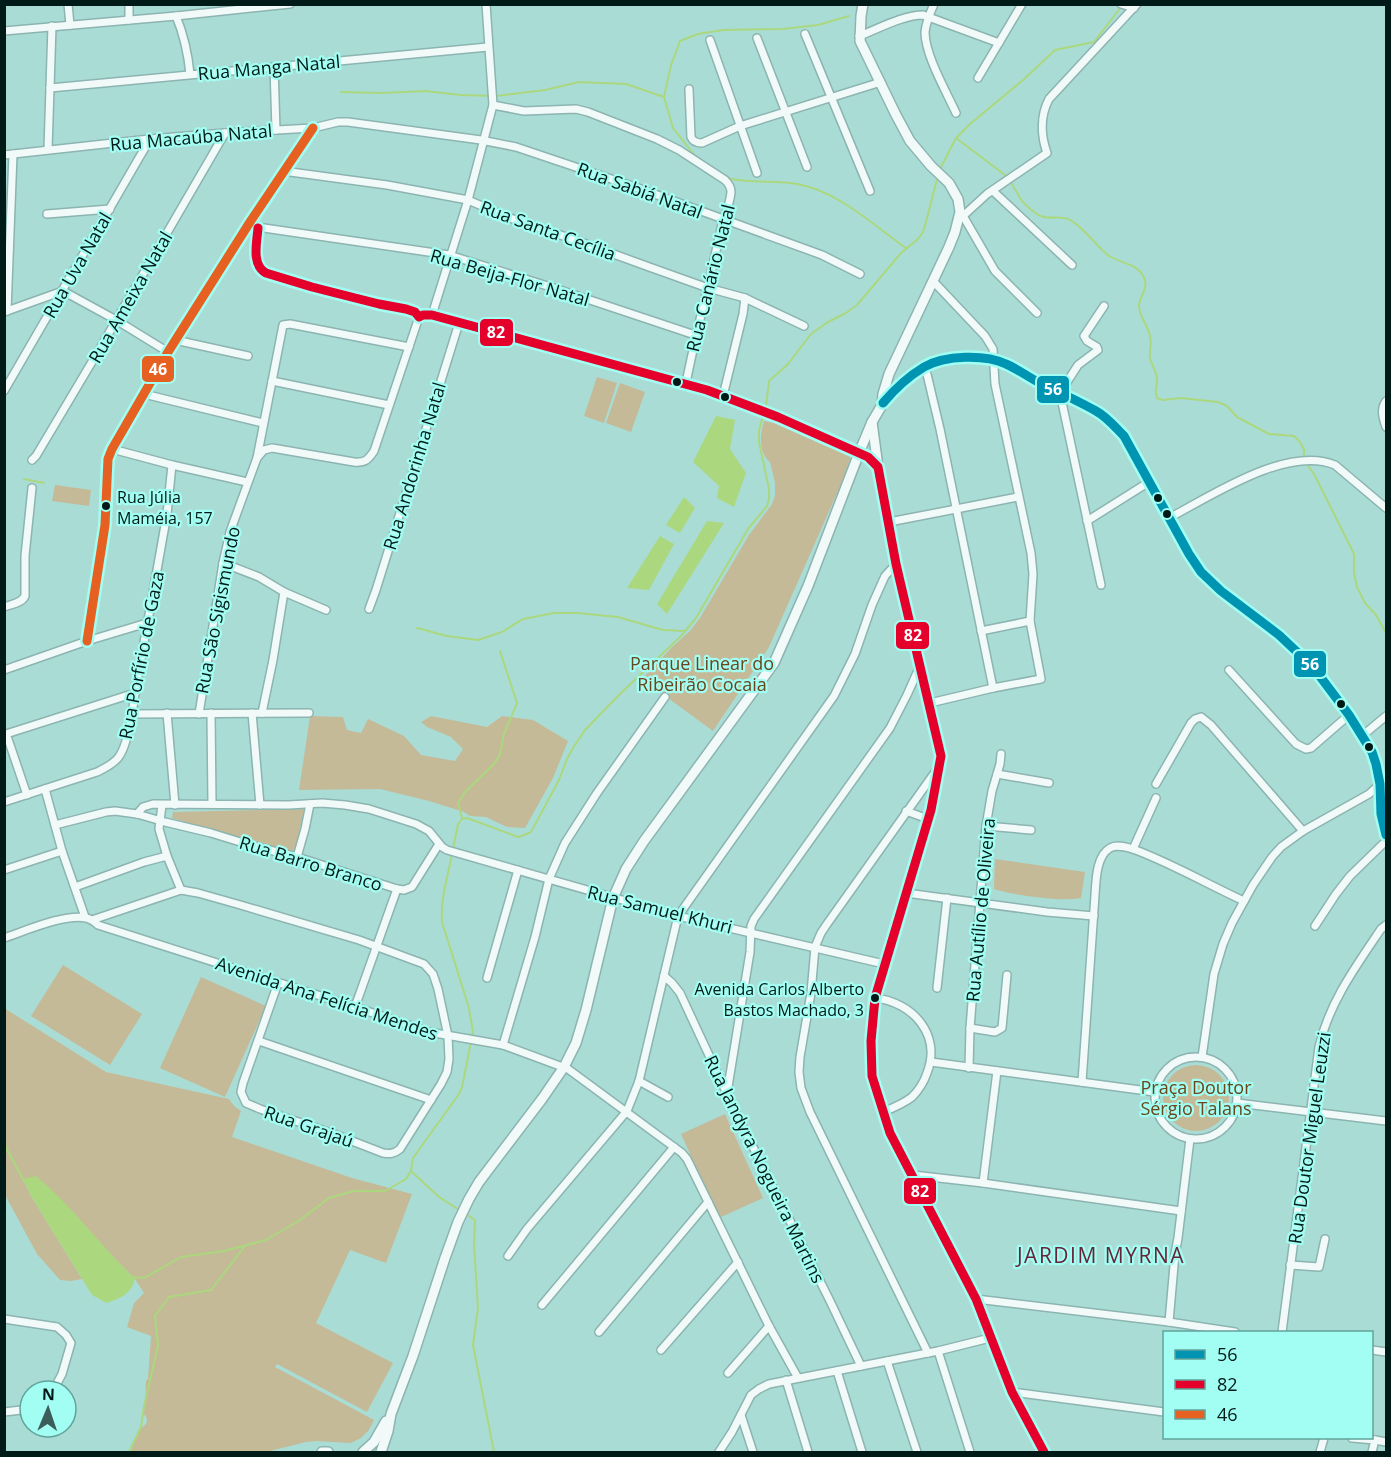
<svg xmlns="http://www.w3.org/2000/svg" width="1391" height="1457" viewBox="0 0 1391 1457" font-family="'Open Sans',sans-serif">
  <rect width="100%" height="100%" fill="#aadcd6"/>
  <g fill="#c4ba97">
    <polygon points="597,377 617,383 604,423 584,416"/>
    <polygon points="620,383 645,392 631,432 606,423"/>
    <path d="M764 421 774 423 851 456 842 482 769 647 713 731 642 679 672 647 689 632 700 618 749 535 772 504 775 496V483L770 462C758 453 760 433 764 421Z"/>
    <polygon points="55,485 91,490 89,506 52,501"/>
    <polygon points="310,716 343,717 347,730 361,733 368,719 404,736 421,755 455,761 463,749 451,737 427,727 421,722 431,716 487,727 502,716 533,720 568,741 553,778 525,828 507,827 486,817 470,816 464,812 429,801 380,789 299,790"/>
    <polygon points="304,809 295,854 172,818 173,812"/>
    <path d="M995 859 1085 872 1081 898C1064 902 1011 895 994 889Z"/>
    <polygon points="63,965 142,1014 110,1065 31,1016"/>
    <polygon points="201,977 266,1006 225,1097 160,1068"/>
    <path d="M4 1008 106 1072 229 1099 234 1106 241 1111 232 1137 352 1178 412 1194 386 1263 350 1250 316 1323 393 1363 367 1412 277 1364 275 1367 374 1420 369 1430 361 1438 351 1443 316 1441 306 1442 266 1452H131C133 1445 135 1434 140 1429 143 1426 146 1425 147 1422L146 1416 143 1414C147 1402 145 1393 146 1381L148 1379 151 1336 127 1327 134 1303 144 1293 135 1279 111 1255 23 1179 31 1196 82 1279 71 1281 60 1280 37 1254 5 1195Z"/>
    <circle cx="1196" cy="1098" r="33"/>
    <polygon points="725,1114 763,1198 719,1218 681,1134"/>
  </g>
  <g fill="#abd87e">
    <polygon points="716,416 735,420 730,449 746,473 734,507 717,498 719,486 693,462"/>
    <polygon points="684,497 695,508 680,533 666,525"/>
    <polygon points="707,521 724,523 667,614 657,604"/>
    <polygon points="660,536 674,544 649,590 627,588"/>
    <path d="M36 1176C73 1207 101 1246 135 1279 130 1295 122 1297 107 1303L92 1295 31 1196 23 1179Z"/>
  </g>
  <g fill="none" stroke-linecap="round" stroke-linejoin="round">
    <g stroke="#abd87e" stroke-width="2">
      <polyline points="341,92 381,93 425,91 461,95 496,96 545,90 579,82 626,84 664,97"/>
      <polyline points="956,138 1005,175"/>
      <polyline points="696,157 673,128 664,97 671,65 680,41 698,34 723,30 782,29 818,25 849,16"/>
      <polyline points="940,169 956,138 970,124 1023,80 1055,50 1094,42 1121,7"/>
      <path d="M728 178C750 184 774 180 797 184 836 190 875 226 907 249"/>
      <path d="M1011 183C1015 188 1017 193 1020 198 1024 204 1031 210 1037 214 1046 221 1058 215 1068 219 1080 223 1097 247 1109 256 1122 264 1139 263 1145 280 1148 289 1139 297 1139 306 1139 317 1148 325 1150 336 1152 344 1149 353 1150 358 1152 366 1157 372 1157 380 1157 387 1154 391 1157 398L1163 400 1181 398 1218 402 1227 406 1237 417 1269 434 1294 436 1300 442 1304 450V459L1315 476 1354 554V573L1357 587 1365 603 1376 615 1386 633"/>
      <polyline points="24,479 44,483"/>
      <polyline points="417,628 447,636 478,640 502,632 523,619 554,613 577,613 618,617 663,630 684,631"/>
      <polyline points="462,818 458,803 465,792 494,764 500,755 504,734 517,703 500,651"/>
      <polyline points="453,849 458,824 462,819 467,818 518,837 522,836 531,832 559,780 567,759 573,748 585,730 619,695 681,636 696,618 748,529 767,506 769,499 769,489 759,442 759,430 766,406 769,381 788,364 811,334 828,322 846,313 857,305 901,253 918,239 923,232 926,222 938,175"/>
      <polyline points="4,1144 24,1181"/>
      <polyline points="412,1172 439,1197 461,1211"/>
      <polyline points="466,1214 475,1220 474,1245 478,1308 473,1345 494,1452"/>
      <path d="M132 1277 144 1278 181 1257 224 1251 266 1240 300 1220 329 1198 354 1191H385L406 1179 411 1171 413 1158 459 1094 462 1087 473 1032 469 1008 442 922C440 900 448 876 452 854"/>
      <polyline points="129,1452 141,1427 144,1406 158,1346 155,1316 169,1297 211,1290 245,1246"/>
    </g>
    <g stroke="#8cb4b0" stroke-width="10">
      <g id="minor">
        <polyline points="68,4 70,25"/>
        <polyline points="129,4 129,20"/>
        <path d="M486 4 493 105 524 111 576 109 588 112 657 139 679 150 725 180C729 184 731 187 731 192 730 206 722 220 720 233 709 283 696 333 686 383"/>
        <path d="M934 4C930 13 926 22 925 32 925 55 946 91 956 113"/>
        <polyline points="1121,4 1134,8"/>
        <path d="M176 16C184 35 188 54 190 74"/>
        <polyline points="4,31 176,16 290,4"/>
        <polyline points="805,34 870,191"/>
        <path d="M859 36C878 29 903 15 923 15L999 43"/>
        <polyline points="757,38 807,167"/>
        <polyline points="710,40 757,173"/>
        <polyline points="274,67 276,130"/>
        <polyline points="978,78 1022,4"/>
        <polyline points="50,88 488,47"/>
        <path d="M689 89 691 137C693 142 697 143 702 143L740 126 881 82"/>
        <polyline points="48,149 52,26"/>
        <polyline points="4,155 150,139 225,133 313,128 338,122 348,122 481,140 516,147 638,188 822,255 860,274"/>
        <polyline points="283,171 387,185 468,200 510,218 575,240 652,268 708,288 745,298 804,326"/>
        <polyline points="993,191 1072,265"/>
        <polyline points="47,214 110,209"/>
        <polyline points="962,214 995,271 1037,313"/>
        <path d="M963 216 987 194 1047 153C1041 136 1040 116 1049 99L1137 4"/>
        <polyline points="257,227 449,255 557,289 695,335"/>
        <path d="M258 228C257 242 251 265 266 273L312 287 379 304 406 309 415 312 419 317 423 315H432L707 390 778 417 859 453"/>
        <polyline points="7,311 13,154"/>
        <polyline points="4,312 63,291 116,320 168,352"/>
        <polyline points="432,315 468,200 493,105"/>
        <polyline points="175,340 248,356"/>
        <polyline points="925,366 940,429 993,688"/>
        <polyline points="272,381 389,405"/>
        <polyline points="4,391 150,139"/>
        <polyline points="144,394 263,423"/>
        <polyline points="723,396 743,314 745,298"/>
        <path d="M1386 401C1380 409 1383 418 1386 427"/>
        <polyline points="112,449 172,465 247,482"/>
        <polyline points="257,458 283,325 290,324 409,347"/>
        <polyline points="32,460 36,456 99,350 225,133"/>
        <path d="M1169 518C1211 496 1287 445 1335 465L1386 508"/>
        <polyline points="1087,521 1149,482"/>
        <polyline points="889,522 1018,497"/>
        <polyline points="223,563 259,577 284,592 326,610"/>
        <polyline points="1101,585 1060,393 1078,365 1098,350 1097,347 1087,341 1084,336 1104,306"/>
        <path d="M4 607C12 604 22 603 25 596V556L32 488"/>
        <polyline points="369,609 376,590 459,323"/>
        <polyline points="981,631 1030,621"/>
        <polyline points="87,641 105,525 108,459 112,449 168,352 250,222 313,128"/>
        <polyline points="4,670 87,641 147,623"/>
        <polyline points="1229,670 1296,744 1306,749 1311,748 1349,715"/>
        <polyline points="930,703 993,688 1041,679 1030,621 1033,574 1031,553 995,384 993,349 985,336 933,281"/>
        <polyline points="167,713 175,805"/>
        <polyline points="211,713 212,804"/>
        <polyline points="252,713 260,805"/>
        <polyline points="262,713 273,660 284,592"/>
        <polyline points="133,714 309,713"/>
        <path d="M199 714 223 563 230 532 257 458 264 450 272 448 354 462C365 463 368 460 374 451L419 317"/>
        <polyline points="4,733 8,739 27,795"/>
        <polyline points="6,734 135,693"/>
        <polyline points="1362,736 1386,716"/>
        <polyline points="997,774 1049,783"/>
        <polyline points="1156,784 1191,723 1195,719 1201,717 1211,725 1303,831"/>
        <polyline points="45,789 62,851 85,917"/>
        <path d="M4 802 97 772C105 768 112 765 118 758 128 746 133 709 135 693L167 514 172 465"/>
        <polyline points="162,805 159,829 167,856"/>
        <polyline points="906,811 928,819"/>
        <polyline points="137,814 143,807 153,804 289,805 322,803 345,805 369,809 416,824 429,831 442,847 447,850 678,916 884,964"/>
        <polyline points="55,825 106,812 115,811 137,814 165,822 211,833 250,845 297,857 397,889 404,890 412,887 439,844"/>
        <polyline points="986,826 1031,830"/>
        <polyline points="1133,849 1156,798"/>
        <polyline points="297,857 305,829 310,804"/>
        <polyline points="4,870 62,851"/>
        <polyline points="75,887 144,862 167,856 181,890"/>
        <polyline points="906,893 1047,912 1094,916"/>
        <path d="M92 920 181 890 198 893 237 904 359 940 424 964 433 974 438 989 448 1036 449 1059 447 1072 441 1084 400 1149C394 1154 390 1154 383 1153L334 1134 260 1109 246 1103 241 1092 243 1083 278 983"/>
        <polyline points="1315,926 1336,894 1350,876 1386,841"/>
        <path d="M4 938C25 931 66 913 86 918 91 919 95 922 98 925L355 1007 429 1032 503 1045 568 1069 682 1153 687 1159 769 1326 798 1378"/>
        <polyline points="664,976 672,983 680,993 735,1111 830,1301 861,1366"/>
        <polyline points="487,978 518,870"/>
        <polyline points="937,988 947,898"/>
        <path d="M875 998C912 1002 942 1034 927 1073 924 1082 919 1090 912 1097 903 1104 893 1108 883 1112"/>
        <polyline points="355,1007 397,889"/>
        <polyline points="970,1028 995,1032 1002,1028 1007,975"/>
        <polyline points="259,1041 431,1100"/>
        <polyline points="503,1045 535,937 549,879 565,843 597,793 665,697"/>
        <circle cx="1196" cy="1098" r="41"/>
        <polyline points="1202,1057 1214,974 1223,944 1232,923 1253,885 1272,857 1281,847 1303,831 1369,794 1380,784"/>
        <polyline points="931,1062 1155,1092"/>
        <polyline points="969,1068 970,1028 986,826 992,791 1000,764 1001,754"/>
        <polyline points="639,1081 668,1097"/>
        <path d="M1082 1082 1095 895C1096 881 1096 856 1110 848 1117 844 1126 847 1133 849 1171 863 1207 884 1244 901"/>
        <polyline points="727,1093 750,952 751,926 754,919 890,728 907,695 920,666"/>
        <polyline points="1237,1103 1386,1121"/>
        <polyline points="913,1175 983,1183 1181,1211"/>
        <polyline points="983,1183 997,1071"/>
        <polyline points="508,1256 527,1229 627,1111 639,1081 678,916 834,696 855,654 872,605 885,576 896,564"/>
        <polyline points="1290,1265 1319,1267 1325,1239"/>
        <polyline points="976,1299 1169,1322 1235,1332"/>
        <polyline points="542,1305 674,1147"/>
        <polyline points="4,1319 57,1327 66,1335 71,1343 62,1374 53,1391"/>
        <polyline points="1169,1322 1175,1254 1178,1238 1190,1139"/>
        <polyline points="599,1332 708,1202"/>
        <path d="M1282 1332 1319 1047C1329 1003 1356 966 1381 929L1386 925"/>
        <polyline points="661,1350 738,1262"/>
        <polyline points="1372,1350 1386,1352"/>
        <polyline points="938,1351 970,1452"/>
        <polyline points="928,1353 810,1112 801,1088 799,1072 800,1057 811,993 815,947 821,933 827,924 938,768"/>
        <polyline points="887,1361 917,1452"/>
        <polyline points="837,1371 862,1452"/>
        <polyline points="728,1373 769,1326"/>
        <polyline points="786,1380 808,1452"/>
        <polyline points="1012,1392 1164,1412"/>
        <polyline points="4,1412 30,1409"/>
        <polyline points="741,1415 753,1452"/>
        <polyline points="1352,1438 1375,1440 1372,1452"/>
        <polyline points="1375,1440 1386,1442"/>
        <polyline points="719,1452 732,1432 751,1395 759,1389 769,1384 938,1351 990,1338"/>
        <polyline points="1320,1452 1324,1438"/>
      </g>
    </g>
    <g stroke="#8cb4b0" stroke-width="11">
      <polyline id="tertiary" points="859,453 868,457 878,467 896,564 941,756 931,810 875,998 871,1041 872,1076 890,1133 976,1299 1012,1392 1044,1452"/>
    </g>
    <g stroke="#8cb4b0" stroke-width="12">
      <g id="secondary">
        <path d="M882 405C893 391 910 373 926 366 948 356 985 354 1007 364 1019 370 1030 379 1043 385 1060 394 1079 401 1096 411 1107 418 1115 427 1124 436L1189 554 1201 572 1221 591 1279 635 1313 667 1349 715 1372 752 1376 764 1380 784 1381 814 1386 835"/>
        <polyline points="872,422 878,467"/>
        <polyline points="322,1452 328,1452"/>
        <polyline points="363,1452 374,1442 386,1421"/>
        <polyline points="381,1452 388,1431 391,1414 413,1356 445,1258 458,1222 469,1199 479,1182 542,1099 564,1067 576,1043 586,1010 613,898 626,869 644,841 774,663 808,586 859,453 872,422 882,405 883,394 889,374 949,247 955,232 960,212 958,199 949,183 931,166 910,141 895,113 860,41 861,16 863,4"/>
      </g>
    </g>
    <use href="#minor" stroke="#f2faf9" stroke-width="7"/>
    <use href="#tertiary" stroke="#f2faf9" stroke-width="8"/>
    <use href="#secondary" stroke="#f2faf9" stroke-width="9"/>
    <g stroke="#a2fef2" stroke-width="14">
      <path id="bus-1" d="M883 403C894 390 909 376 924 367 945 355 985 354 1006 364 1020 370 1032 380 1046 386 1063 394 1080 402 1096 411 1107 417 1115 427 1124 436L1189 554 1201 572 1221 591 1279 635 1313 667 1349 715 1372 752 1376 764 1380 784 1381 814 1386 835"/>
    </g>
    <g stroke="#a2fef2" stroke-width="14">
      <path id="bus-2" d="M258 228C257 242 251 265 266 273L312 287 379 304 406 309 415 312 419 317 423 315H432L707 390 778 417 868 457 878 467 896 564 941 756 931 810 875 998 871 1041 872 1076 890 1133 976 1299 1012 1392 1044 1452"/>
    </g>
    <g stroke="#a2fef2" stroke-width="14">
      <polyline id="bus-3" points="87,641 105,525 108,459 112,449 168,352 250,222 313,128"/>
    </g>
    <use href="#bus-1" stroke="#0094b3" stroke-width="9"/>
    <use href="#bus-2" stroke="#e4002b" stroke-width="9"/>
    <use href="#bus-3" stroke="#e66121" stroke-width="9"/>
  </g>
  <g fill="#001a17" stroke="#a2fef2" stroke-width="2">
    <circle cx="677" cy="382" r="5"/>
    <circle cx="725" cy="397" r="5"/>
    <circle cx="1158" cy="498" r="5"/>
    <circle cx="106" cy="506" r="5"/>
    <circle cx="1167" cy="514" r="5"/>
    <circle cx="1341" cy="704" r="5"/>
    <circle cx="1369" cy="747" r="5"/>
    <circle cx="875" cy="998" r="5"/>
  </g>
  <g text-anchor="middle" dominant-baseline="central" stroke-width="4.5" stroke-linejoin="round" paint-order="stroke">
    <g font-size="16" fill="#001a17" stroke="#a2fef2" text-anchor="start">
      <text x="117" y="497">Rua Júlia<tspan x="117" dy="21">Maméia, 157</tspan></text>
      <text x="864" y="989" text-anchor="end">Avenida Carlos Alberto<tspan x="864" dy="21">Bastos Machado, 3</tspan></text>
    </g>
    <g font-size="18" fill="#001a17" stroke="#a2fef2">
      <text transform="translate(269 67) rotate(-5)">Rua Manga Natal</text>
      <text transform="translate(191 137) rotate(-5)">Rua Macaúba Natal</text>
      <text transform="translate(640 190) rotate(20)">Rua Sabiá Natal</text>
      <text transform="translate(548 230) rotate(20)">Rua Santa Cecília</text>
      <text transform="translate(77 265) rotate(-60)">Rua Uva Natal</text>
      <text transform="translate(510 277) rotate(16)">Rua Beija-Flor Natal</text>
      <text transform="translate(710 278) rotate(-76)">Rua Canário Natal</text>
      <text transform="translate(130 297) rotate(-60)">Rua Ameixa Natal</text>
      <text transform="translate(414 466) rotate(-73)">Rua Andorinha Natal</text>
      <text transform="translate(217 610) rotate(-79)">Rua São Sigismundo</text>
      <text transform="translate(141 655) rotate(-79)">Rua Porfírio de Gaza</text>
      <text transform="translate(311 863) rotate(17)">Rua Barro Branco</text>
      <text transform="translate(660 909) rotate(14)">Rua Samuel Khuri</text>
      <text transform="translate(980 910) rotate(-85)">Rua Autílio de Oliveira</text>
      <text transform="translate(327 998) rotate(18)">Avenida Ana Felícia Mendes</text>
      <text transform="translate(309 1126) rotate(19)">Rua Grajaú</text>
      <text transform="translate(1309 1138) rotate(-82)">Rua Doutor Miguel Leuzzi</text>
      <text transform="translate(765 1169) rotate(64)">Rua Jandyra Nogueira Martins</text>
    </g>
    <g font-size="18" fill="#6b451c" stroke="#a2fef2">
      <text x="702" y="663">Parque Linear do<tspan x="702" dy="21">Ribeirão Cocaia</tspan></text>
      <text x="1196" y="1087">Praça Doutor<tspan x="1196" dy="21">Sérgio Talans</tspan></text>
    </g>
    <g font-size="21" letter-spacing="1.5" fill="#672337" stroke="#a2fef2">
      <text x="1101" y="1255">JARDIM MYRNA</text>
    </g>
  </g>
  <g stroke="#a2fef2" stroke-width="2">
    <rect x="479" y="318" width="35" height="29" rx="6" fill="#e4002b"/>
    <rect x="141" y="355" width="34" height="28" rx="6" fill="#e66121"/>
    <rect x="1036" y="375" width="34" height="29" rx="6" fill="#0094b3"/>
    <rect x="895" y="621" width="35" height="29" rx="6" fill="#e4002b"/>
    <rect x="1293" y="650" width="34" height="28" rx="6" fill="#0094b3"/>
    <rect x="903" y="1177" width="34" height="28" rx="6" fill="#e4002b"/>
  </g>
  <g font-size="16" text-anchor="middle" font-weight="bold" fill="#fff">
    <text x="496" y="338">82</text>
    <text x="158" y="375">46</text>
    <text x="1053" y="395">56</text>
    <text x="913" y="641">82</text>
    <text x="1310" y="670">56</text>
    <text x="920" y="1197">82</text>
  </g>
  <rect width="1391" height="1457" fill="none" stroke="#001a17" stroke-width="12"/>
  <rect x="1163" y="1331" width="210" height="108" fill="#a2fef2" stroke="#61a39a" stroke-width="1.5"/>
  <rect x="1175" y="1350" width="30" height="9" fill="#0094b3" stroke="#61a39a" stroke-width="1.5"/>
  <text x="1217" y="1361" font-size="18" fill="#001a17">56</text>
  <rect x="1175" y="1380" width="30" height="9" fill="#e4002b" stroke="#61a39a" stroke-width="1.5"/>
  <text x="1217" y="1391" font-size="18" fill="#001a17">82</text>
  <rect x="1175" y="1410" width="30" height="9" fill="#e66121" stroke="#61a39a" stroke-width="1.5"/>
  <text x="1217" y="1421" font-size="18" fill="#001a17">46</text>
  <g transform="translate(48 1409) rotate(2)"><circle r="28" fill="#a2fef2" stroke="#61a39a" stroke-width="1.5"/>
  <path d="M0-4.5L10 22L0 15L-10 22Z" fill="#3b5e5a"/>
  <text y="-9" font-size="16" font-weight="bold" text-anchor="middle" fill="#001a17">N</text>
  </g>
</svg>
